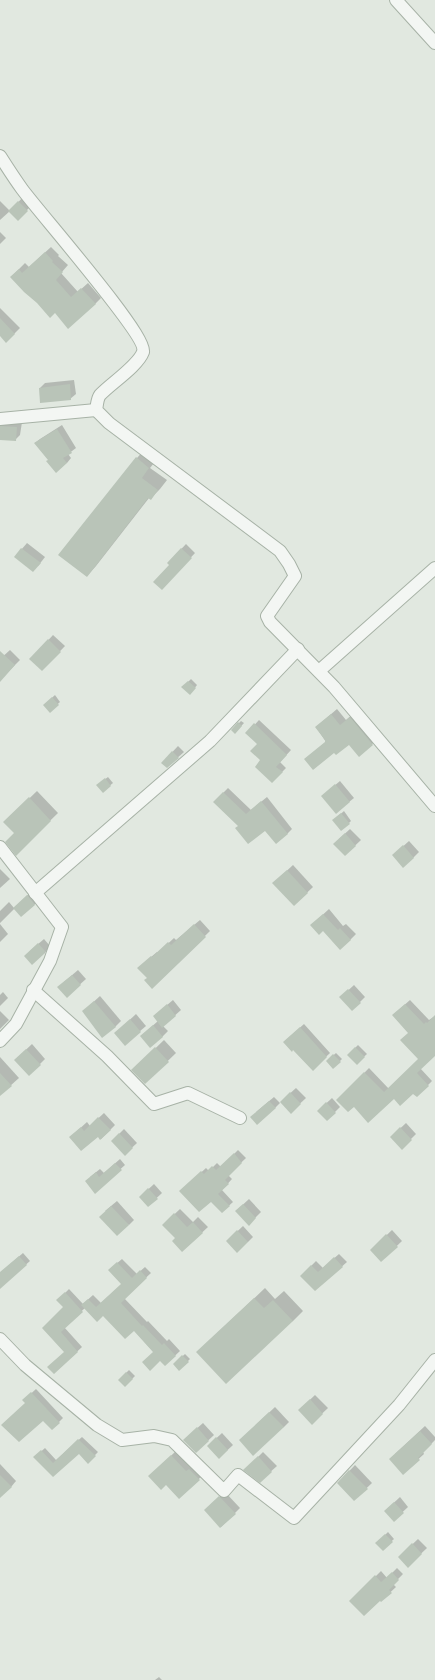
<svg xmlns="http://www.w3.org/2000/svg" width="435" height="1680" viewBox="0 0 435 1680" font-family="'Noto Sans',sans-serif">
  <rect width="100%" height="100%" fill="#e1e8e0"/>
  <g fill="#0003">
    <polygon points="23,197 32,205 18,219 10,211"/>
    <polygon points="0,201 10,211 0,220"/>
    <polygon points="0,232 6,238 0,244"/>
    <polygon points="51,247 59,255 58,256 68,265 61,273 78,292 88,283 101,298 95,304 55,312 11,277 25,263 29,267"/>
    <polygon points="0,308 20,328 14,334 0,335"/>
    <polygon points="74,380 76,394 70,399 40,388 45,383"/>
    <polygon points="4,421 22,422 20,435 15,440 0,439 0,425"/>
    <polygon points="62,425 76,448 68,454 71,458 67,463 49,460 35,443 40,439"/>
    <polygon points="146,448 158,458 150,468 167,480 160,489 151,498 149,498 96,566 87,576 137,458"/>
    <polygon points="27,543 45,557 38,566 15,557"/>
    <polygon points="186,544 195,553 162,588 171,565 168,563"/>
    <polygon points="53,635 65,646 42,670 31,659"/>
    <polygon points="10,650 20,660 3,677 0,674 0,659"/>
    <polygon points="191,679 197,685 190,694 183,687"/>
    <polygon points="55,695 60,702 50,711 44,705"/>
    <polygon points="337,709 346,720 355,712 378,739 359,755 349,743 326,742 316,727"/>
    <polygon points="259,720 291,750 280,762 286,768 272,782 262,760 258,744 247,733"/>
    <polygon points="241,721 244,723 235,733 232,730"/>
    <polygon points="178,746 184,752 167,767 162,763"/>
    <polygon points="108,777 113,783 103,791 100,783"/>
    <polygon points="340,781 354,798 349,802 327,792"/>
    <polygon points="228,788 251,810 267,797 292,829 287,834 239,826 214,802"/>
    <polygon points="37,791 58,813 16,854 15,833 5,822"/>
    <polygon points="344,811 351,821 349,823 336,818"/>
    <polygon points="350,829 361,840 345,855 339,839"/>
    <polygon points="409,841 419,852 413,858 399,850"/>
    <polygon points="293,865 313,887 294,905 279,878"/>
    <polygon points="0,869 10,879 0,888"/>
    <polygon points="33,890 40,899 35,904 21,916 15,908 0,923 0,911 9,902 14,908"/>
    <polygon points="329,909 343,926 346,924 356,934 350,940 317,920"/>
    <polygon points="200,920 210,931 152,988 144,963 157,952 158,953 174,938 176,940"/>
    <polygon points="0,924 8,934 0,942"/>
    <polygon points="44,939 50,946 44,954 30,951"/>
    <polygon points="78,970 86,979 67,996 64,982"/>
    <polygon points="354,985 365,997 352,1010 341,997"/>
    <polygon points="3,992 8,998 0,1006 0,995"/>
    <polygon points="100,996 121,1021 115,1027 89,1006"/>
    <polygon points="173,1000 181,1010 163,1026 168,1031 162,1037 141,1036 158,1021 154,1016"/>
    <polygon points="410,1000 429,1020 435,1016 435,1055 420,1068 432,1081 417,1096 413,1092 354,1106 338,1100 369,1068 389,1089 419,1059 409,1033 393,1015"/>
    <polygon points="0,1011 9,1020 0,1029"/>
    <polygon points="136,1014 146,1026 125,1044 121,1028"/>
    <polygon points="304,1024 330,1053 313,1069 293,1049 284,1042"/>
    <polygon points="164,1040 176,1053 145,1083 133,1070"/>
    <polygon points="32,1044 45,1059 29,1075 15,1060"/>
    <polygon points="358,1045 367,1054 357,1063 348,1055"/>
    <polygon points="336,1053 342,1059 333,1068 327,1061"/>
    <polygon points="0,1057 19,1078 0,1095"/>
    <polygon points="296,1088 306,1098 291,1112 286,1097"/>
    <polygon points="274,1097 280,1103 275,1108 256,1112"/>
    <polygon points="332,1098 340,1107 327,1120 318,1111"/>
    <polygon points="104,1113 115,1125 101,1139 98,1136 76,1132 87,1122 90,1126"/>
    <polygon points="406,1123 416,1134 402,1148 391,1137"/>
    <polygon points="124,1129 137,1143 125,1154 112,1141"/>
    <polygon points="238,1150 246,1158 228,1175 232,1179 222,1190 233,1202 222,1212 211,1200 181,1191 206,1168 209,1171 217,1163 221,1167"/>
    <polygon points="120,1159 125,1165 95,1192 90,1177 100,1169 104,1173"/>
    <polygon points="154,1184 162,1193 148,1206 140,1197"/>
    <polygon points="249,1199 261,1212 249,1224 236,1211"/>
    <polygon points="117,1201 134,1220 129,1225 105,1211"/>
    <polygon points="180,1209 193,1222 198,1217 208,1227 182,1251 176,1238 163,1225"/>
    <polygon points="243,1226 253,1237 248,1242 227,1241"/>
    <polygon points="392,1230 402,1241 381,1261 371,1250"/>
    <polygon points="23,1253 30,1261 0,1287 0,1273"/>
    <polygon points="339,1254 347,1262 315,1290 301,1276 316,1261 323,1268"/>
    <polygon points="122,1259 137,1274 145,1267 151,1273 124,1298 147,1322 148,1321 167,1341 169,1339 180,1351 165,1365 134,1330 103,1315 85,1308 64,1327 82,1347 54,1373 65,1352 43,1328 65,1307 58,1300 69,1289 83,1304 93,1295 101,1303 122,1284 109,1270"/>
    <polygon points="265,1288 275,1299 284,1291 303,1311 293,1321 208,1342"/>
    <polygon points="185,1354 190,1359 179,1370 174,1364"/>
    <polygon points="129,1370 135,1376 125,1386 119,1380"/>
    <polygon points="36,1389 63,1418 52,1429 24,1400"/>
    <polygon points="315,1395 328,1408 312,1423 299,1410"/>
    <polygon points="275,1407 289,1422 284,1427 240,1440"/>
    <polygon points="203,1423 214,1435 196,1452 184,1440"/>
    <polygon points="425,1426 435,1437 435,1440 423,1452 424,1454 403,1473 395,1454"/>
    <polygon points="222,1433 233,1445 219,1458 208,1446"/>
    <polygon points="82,1437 98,1452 88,1462 79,1452 53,1476 35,1457 45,1448 56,1460"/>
    <polygon points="177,1450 204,1474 179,1498 155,1471"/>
    <polygon points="263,1452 277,1466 260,1481 245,1470"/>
    <polygon points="0,1464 16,1481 11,1487 0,1489"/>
    <polygon points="355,1465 372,1483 354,1500 338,1483"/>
    <polygon points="225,1492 240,1508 221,1527 210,1505"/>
    <polygon points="400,1497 408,1507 394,1520 385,1511"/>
    <polygon points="388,1532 394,1539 383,1549 377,1543"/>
    <polygon points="418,1539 427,1548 408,1566 399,1557"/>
    <polygon points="397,1568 403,1574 393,1584 396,1587 381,1601 351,1601 381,1571 387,1578"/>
    <polygon points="159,1677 162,1680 155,1680"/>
  </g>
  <g fill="#b9c4b8">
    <polygon points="18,201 28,211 18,221 8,211"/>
    <polygon points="45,252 53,261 52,262 63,272 56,280 71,297 81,288 96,304 68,329 55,313 50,318 37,303 24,292 10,277 19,269 22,273"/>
    <polygon points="0,318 15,334 6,343 0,336"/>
    <polygon points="70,384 71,400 40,403 39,388"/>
    <polygon points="0,426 17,427 16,441 0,440"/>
    <polygon points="57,429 72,453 63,458 67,463 56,473 46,461 48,460 34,443"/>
    <polygon points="136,457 149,468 142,478 158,490 151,500 148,498 87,577 58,555"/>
    <polygon points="21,548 41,563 33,572 14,557"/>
    <polygon points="181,548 192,558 162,590 153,582 169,565 167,563"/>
    <polygon points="48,639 61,652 42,671 29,659"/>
    <polygon points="0,651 15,665 0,682"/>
    <polygon points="188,681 196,688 190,695 181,687"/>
    <polygon points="52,697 59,705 50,713 43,705"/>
    <polygon points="331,714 340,725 350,717 373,745 359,757 349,745 336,755 334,753 313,770 304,759 325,742 325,740 315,727"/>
    <polygon points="238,722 242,726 235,734 231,730"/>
    <polygon points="254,723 287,755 276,767 283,772 272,783 255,767 260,760 250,751 257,744 245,733"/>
    <polygon points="172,751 179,758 167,768 161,763"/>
    <polygon points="105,778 111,786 103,793 96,785"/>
    <polygon points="335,784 350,802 336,814 321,796"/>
    <polygon points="223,792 246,814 261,801 288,834 276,844 265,831 248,844 235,828 238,826 213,802"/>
    <polygon points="29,797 51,821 16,856 5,842 14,833 3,822"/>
    <polygon points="341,813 350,824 341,831 332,820"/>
    <polygon points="345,833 356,846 345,856 333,844"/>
    <polygon points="403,845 414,858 403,868 392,855"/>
    <polygon points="287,870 308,893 294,906 272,883"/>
    <polygon points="27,895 35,905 21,917 13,908"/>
    <polygon points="323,914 338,930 340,928 351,940 340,950 323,931 319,935 310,925"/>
    <polygon points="194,924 206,937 152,989 144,980 147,978 137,968 151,956 152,957 168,942 171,945"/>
    <polygon points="38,943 45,951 44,954 32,965 24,956"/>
    <polygon points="72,975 81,985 67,998 57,987"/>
    <polygon points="348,989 361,1003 352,1011 339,997"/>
    <polygon points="94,1001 116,1027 102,1038 82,1011"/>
    <polygon points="167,1004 176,1016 162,1028 153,1016"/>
    <polygon points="405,1004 424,1024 426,1022 427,1023 435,1015 435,1056 417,1073 429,1086 417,1097 413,1094 400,1106 394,1099 368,1123 354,1107 348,1112 336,1100 364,1072 384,1092 418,1059 400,1040 408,1033 392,1015"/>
    <polygon points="130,1019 141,1032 125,1046 114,1033"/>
    <polygon points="153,1025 163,1037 150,1048 140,1036"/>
    <polygon points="300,1027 327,1057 313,1071 293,1050 292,1052 283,1042"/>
    <polygon points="155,1047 169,1062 145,1084 131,1070"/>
    <polygon points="355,1047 365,1057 357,1065 347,1055"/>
    <polygon points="26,1049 41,1065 29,1076 14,1060"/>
    <polygon points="333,1054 341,1062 333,1069 326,1061"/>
    <polygon points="0,1073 12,1086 0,1096"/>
    <polygon points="290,1092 301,1104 291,1114 280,1102"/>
    <polygon points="269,1101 276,1108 257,1125 250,1117"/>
    <polygon points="326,1102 336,1113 327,1121 317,1111"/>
    <polygon points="98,1117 111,1130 100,1140 98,1137 81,1151 69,1137 81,1127 84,1131"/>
    <polygon points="400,1127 412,1140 402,1150 390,1137"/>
    <polygon points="119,1133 133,1148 125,1156 111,1141"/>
    <polygon points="234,1153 242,1163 225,1180 229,1184 218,1194 230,1206 222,1213 211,1202 199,1212 179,1191 201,1171 204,1174 212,1166 216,1170"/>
    <polygon points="115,1163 122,1170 95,1194 85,1181 96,1172 99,1177"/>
    <polygon points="148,1188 158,1199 148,1207 139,1197"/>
    <polygon points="243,1204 256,1218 249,1226 235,1211"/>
    <polygon points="111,1206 129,1225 117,1236 99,1217"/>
    <polygon points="174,1213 187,1227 193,1222 203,1233 182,1252 172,1241 175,1238 162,1225"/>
    <polygon points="237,1230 248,1242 237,1253 226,1241"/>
    <polygon points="386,1234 398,1247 381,1262 370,1250"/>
    <polygon points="19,1256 27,1265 0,1289 0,1272"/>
    <polygon points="334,1257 343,1267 315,1291 300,1276 311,1265 318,1272"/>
    <polygon points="117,1262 132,1278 140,1270 147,1278 121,1303 142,1326 143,1325 162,1345 164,1343 176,1356 165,1366 160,1361 150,1371 142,1362 153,1352 134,1331 125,1339 103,1316 97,1322 81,1305 88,1299 96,1307 121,1284 108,1270"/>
    <polygon points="65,1292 83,1312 61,1332 78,1352 54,1374 47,1367 64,1352 42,1328 63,1307 56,1300"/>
    <polygon points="254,1298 264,1308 273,1300 293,1321 226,1384 196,1352"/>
    <polygon points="182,1355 189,1362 179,1371 173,1364"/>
    <polygon points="126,1372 133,1379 125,1387 118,1380"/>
    <polygon points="31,1392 60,1423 52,1430 43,1421 19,1442 1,1425 25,1403 22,1400"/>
    <polygon points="310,1399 323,1414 312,1425 298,1410"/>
    <polygon points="269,1412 284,1427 253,1456 239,1440"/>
    <polygon points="197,1427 209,1441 196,1453 183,1440"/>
    <polygon points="420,1431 432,1444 418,1458 420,1460 403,1475 389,1459"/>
    <polygon points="216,1437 228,1450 219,1459 207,1446"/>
    <polygon points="78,1439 96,1456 88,1464 79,1454 53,1477 33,1457 41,1450 53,1463"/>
    <polygon points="171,1455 186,1471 189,1469 200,1480 179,1499 166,1485 161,1490 148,1476"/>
    <polygon points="258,1456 272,1472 260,1483 243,1470"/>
    <polygon points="349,1470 368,1489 354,1501 337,1483"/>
    <polygon points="0,1475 12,1487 0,1498"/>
    <polygon points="219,1496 236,1514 220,1528 204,1510"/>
    <polygon points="394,1502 404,1513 394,1522 384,1511"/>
    <polygon points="385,1534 393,1542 383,1551 375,1543"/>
    <polygon points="412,1543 422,1554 408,1568 398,1557"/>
    <polygon points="392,1572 399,1580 389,1590 392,1593 381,1602 380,1601 364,1616 349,1601 375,1575 381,1582"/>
  </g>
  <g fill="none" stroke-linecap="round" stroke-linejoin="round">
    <g stroke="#a7b2a6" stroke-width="14">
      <g id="minor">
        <polyline points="396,0 435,43"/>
        <path d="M0 156C7 167 14 178 22 189 37 210 148 336 143 352 138 366 110 384 100 395 97 399 97 406 96 410L109 423 280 551 289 564 295 576 267 616 270 622 334 687 435 806"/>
        <polyline points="0,419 96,410"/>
        <polyline points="319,671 435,568"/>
        <polyline points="0,847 62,927 50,961 16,1024 0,1041"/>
        <polyline points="35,893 210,741 298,649"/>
        <polyline points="33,990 107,1056 154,1104 188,1093 240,1118"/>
        <polyline points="0,1339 25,1365 97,1425 122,1440 154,1436 172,1440 224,1491 238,1475 294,1518 399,1405 435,1360"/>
      </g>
    </g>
    <use href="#minor" stroke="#f3f6f3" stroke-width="12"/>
  </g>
</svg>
